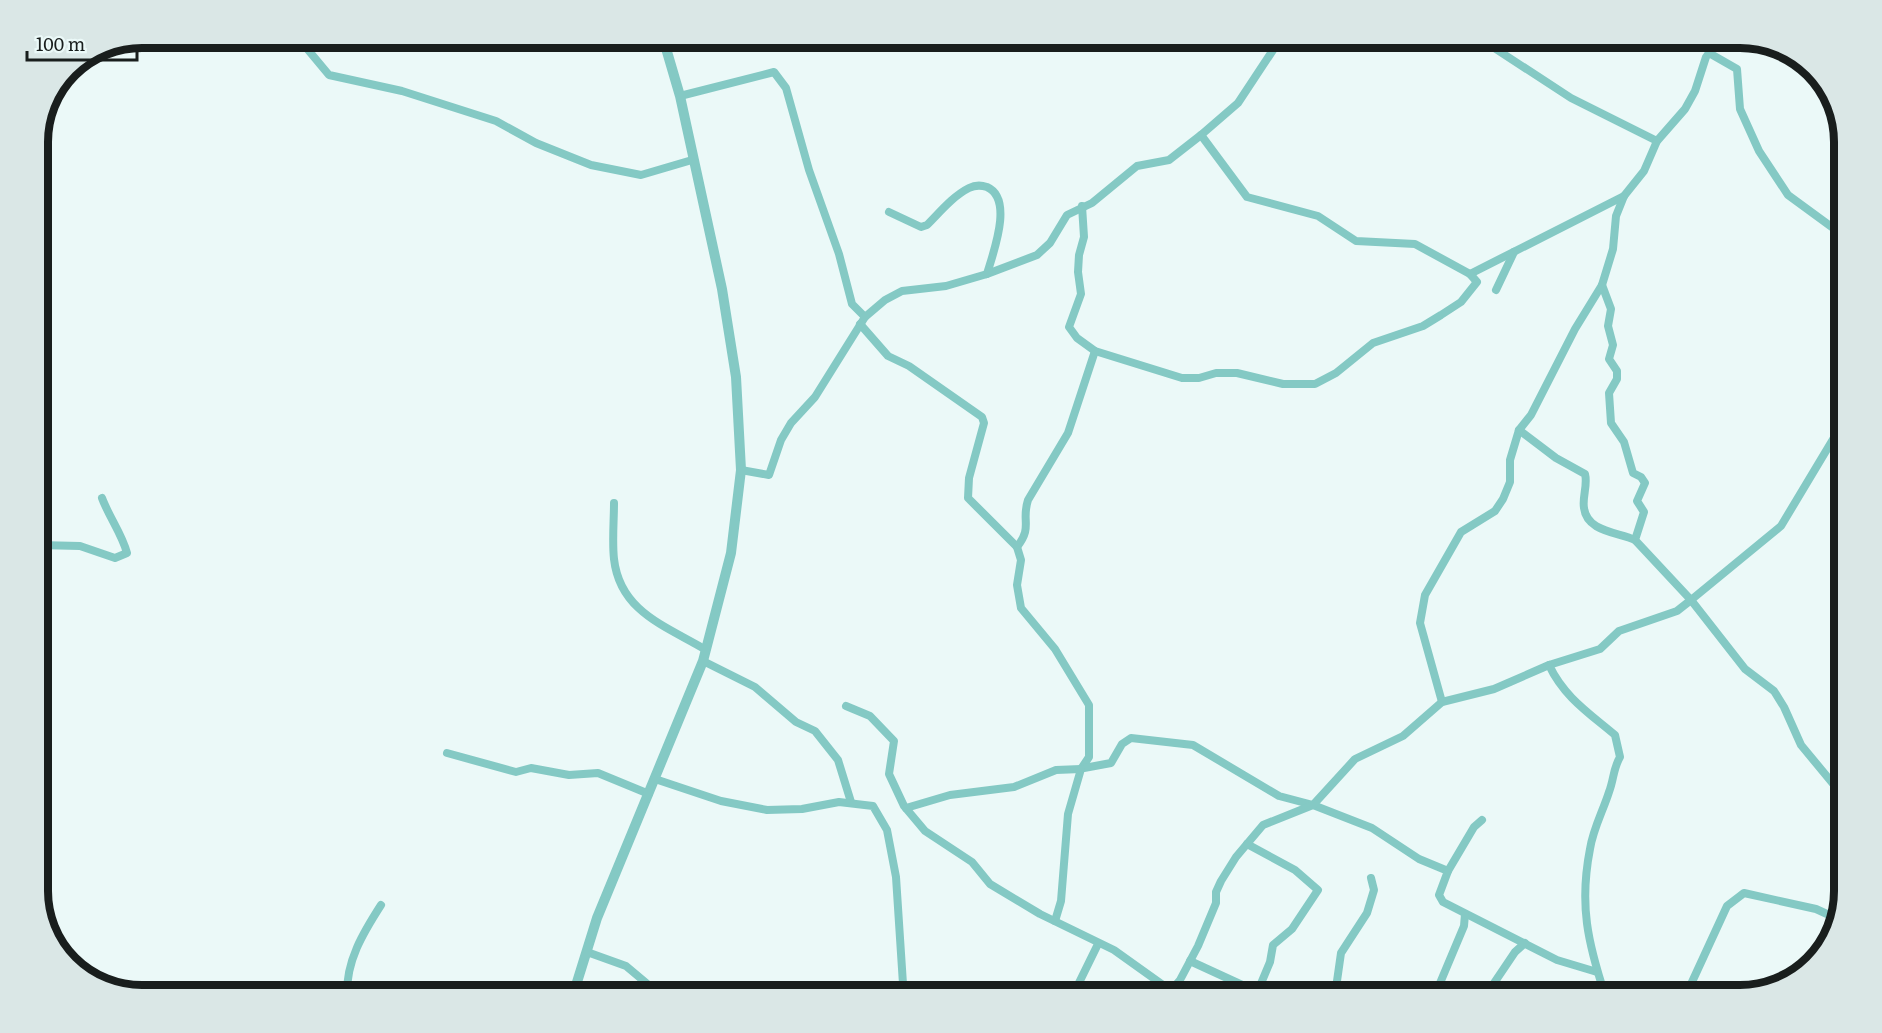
<svg xmlns="http://www.w3.org/2000/svg" width="1882" height="1033" viewBox="0 0 1882 1033" font-family="Literata,serif">
  <rect width="100%" height="100%" fill="#ebf9f8"/>
  <g fill="none" stroke-linecap="round" stroke-linejoin="round">
    <g stroke="#84c9c4" stroke-width="8">
      <polyline points="294,38 304,45 329,75 402,91 496,121 536,143 591,165 641,175 692,160"/>
      <polyline points="1479,38 1571,98 1657,141"/>
      <polyline points="1720,38 1706,57 1695,91 1685,109 1657,141 1644,171 1624,196 1616,216 1613,249 1602,285 1611,309 1608,326 1613,345 1609,359 1617,371 1617,379 1609,393 1611,423 1624,442 1633,473 1641,477 1645,483 1637,501 1644,512 1635,540 1691,600 1745,669 1774,691 1784,707 1801,745 1844,797"/>
      <polyline points="1377,42 1380,38"/>
      <polyline points="1709,53 1737,69 1740,109 1759,151 1788,195 1844,236"/>
      <polyline points="680,96 774,72 786,88 809,170 839,254 852,304 865,317"/>
      <polyline points="1201,135 1247,197 1318,216 1356,241 1415,244 1470,274 1624,196"/>
      <polyline points="1082,206 1084,237 1079,255 1078,272 1081,294 1069,327 1077,338 1095,351 1182,378 1199,378 1216,373 1237,373 1283,384 1315,384 1336,373 1373,343 1423,326 1441,315 1461,302 1477,282 1470,274"/>
      <polyline points="987,274 1037,255 1050,243 1067,215 1092,203 1137,166 1169,160 1201,135 1238,103 1281,38"/>
      <polyline points="1496,290 1514,252"/>
      <polyline points="860,324 888,356 909,366 982,417 984,423 969,478 968,498 1017,547 1021,560 1017,585 1021,608 1055,649 1089,705 1089,757 1081,769 1068,814 1061,901 1055,921"/>
      <path d="M1519 430 1556 458 1585 474C1588 485 1582 497 1584 508 1587 532 1618 532 1635 540"/>
      <path d="M741 470 769 475 781 440 791 423 815 397 865 317 885 300 902 291 946 286 987 274C993 253 1014 199 987 187 981 185 975 185 969 188 953 196 940 212 927 225L921 227 889 212"/>
      <path d="M614 503C614 521 612 541 614 559 620 612 666 626 706 650"/>
      <path d="M38 545 80 546 115 558 127 553C122 534 109 517 102 498"/>
      <path d="M1017 547C1033 527 1021 521 1028 500L1068 433 1095 351"/>
      <polyline points="703,661 755,687 796,722 815,731 838,760 851,802"/>
      <polyline points="1442,702 1420,623 1425,595 1461,532 1495,511 1503,499 1510,482 1510,460 1519,430 1531,415 1575,329 1602,285"/>
      <polyline points="846,706 870,716 894,741 889,774 904,806 925,831 972,862 990,884 1040,914 1114,950 1170,990"/>
      <polyline points="447,753 516,772 531,768 569,775 598,773 649,794"/>
      <polyline points="1084,768 1111,763 1122,744 1131,738 1193,745 1279,796 1313,805 1372,828 1419,859 1448,871 1439,895 1443,902 1557,960 1597,972"/>
      <polyline points="655,779 721,801 767,810 802,809 839,802 873,806 887,830 896,877 903,984 901,995"/>
      <polyline points="906,808 950,795 1014,787 1056,770 1081,769"/>
      <polyline points="1247,844 1295,870 1318,890 1292,929 1273,945 1270,962 1257,993"/>
      <polyline points="1448,871 1474,827 1482,820"/>
      <polyline points="587,952 626,966 651,987 670,995"/>
      <polyline points="1190,961 1264,995"/>
      <polyline points="1173,987 1193,995"/>
      <path d="M347 995C346 961 363 933 381 905"/>
      <polyline points="1073,995 1098,944"/>
      <polyline points="1167,995 1180,980 1198,946 1216,903 1216,892 1221,881 1236,857 1263,825 1313,805 1355,759 1403,736 1442,702 1494,689 1549,665"/>
      <polyline points="1335,995 1341,953 1367,913 1374,890 1371,878"/>
      <polyline points="1435,995 1464,926 1465,914"/>
      <polyline points="1486,995 1515,952 1525,943"/>
      <path d="M1605 995C1588 943 1579 905 1590 849 1593 829 1603 811 1609 792 1614 779 1613 769 1620 757L1615 735C1589 713 1564 697 1549 665L1600 649 1619 631 1677 611 1691 600 1781 526 1844 421"/>
      <polyline points="1686,995 1727,906 1744,893 1816,909 1838,919"/>
    </g>
    <polyline stroke="#84c9c4" stroke-width="10" points="573,995 597,918 703,661 731,553 741,470 736,377 722,289 680,96 663,38"/>
  </g>
  <path d="M0 0H1882V1033H0ZM142 48H1740A94 94 0 0 1 1834 142V891A94 94 0 0 1 1740 985H142A94 94 0 0 1 48 891V142A94 94 0 0 1 142 48Z" fill="#dae7e6" fill-rule="evenodd"/>
  <path fill="none" stroke="#191e1d" stroke-width="8" d="M142 48H1740A94 94 0 0 1 1834 142V891A94 94 0 0 1 1740 985H142A94 94 0 0 1 48 891V142A94 94 0 0 1 142 48Z"/>
  <path d="M27 51v9h110v-9" fill="none" stroke="#191e1d" stroke-width="3"/>
  <text x="36" y="51" font-size="18" fill="#191e1d" stroke="#ebf9f8" stroke-width="4.5" paint-order="stroke">100 m</text>
</svg>
